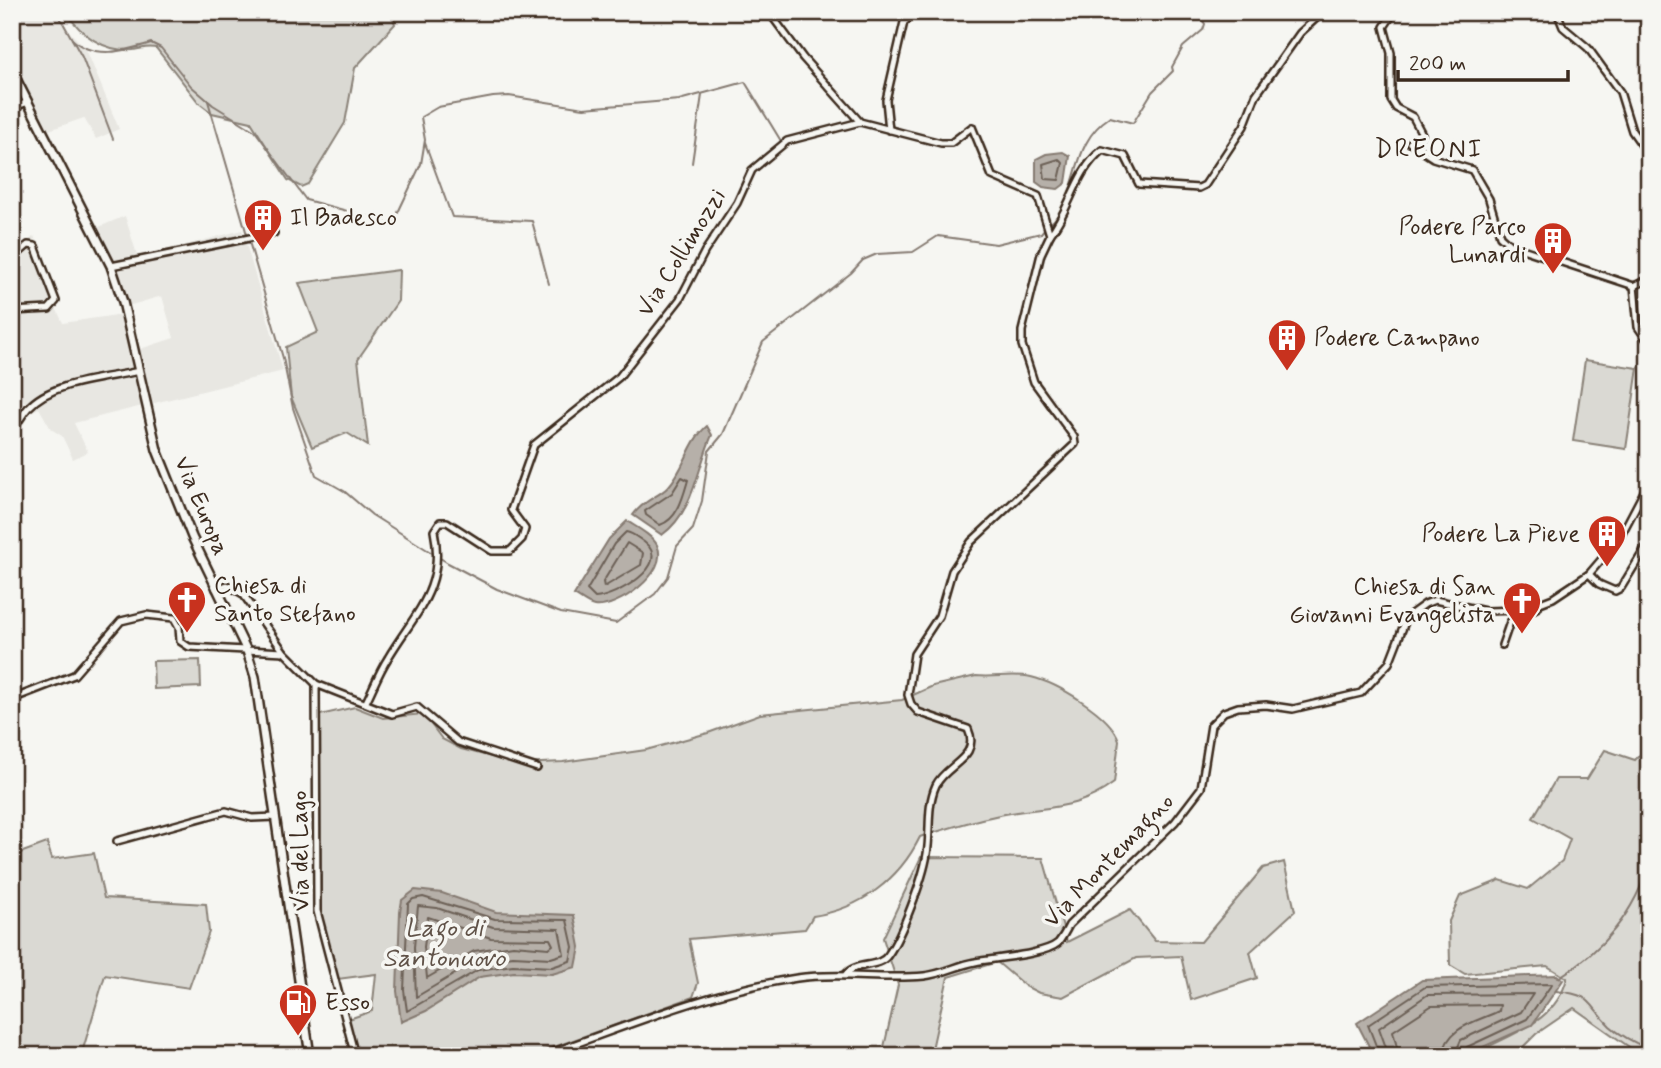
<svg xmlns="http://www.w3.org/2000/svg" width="1661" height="1068" viewBox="0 0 1661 1068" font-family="Mynerve,sans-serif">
  <rect width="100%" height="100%" fill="#f6f6f2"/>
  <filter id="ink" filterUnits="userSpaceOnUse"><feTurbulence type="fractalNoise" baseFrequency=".0143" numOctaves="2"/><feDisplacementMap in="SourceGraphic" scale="14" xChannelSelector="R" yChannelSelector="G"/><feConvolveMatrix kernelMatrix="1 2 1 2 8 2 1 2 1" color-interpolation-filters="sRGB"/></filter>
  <g filter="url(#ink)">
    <g fill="#e8e7e2">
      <polygon points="12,12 51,12 86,49 119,129 96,139 84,118 49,130 12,60"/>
      <polygon points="125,216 138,258 242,230 283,371 74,423 88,452 73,459 62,436 51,429 39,408 31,412 12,383 12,255 34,236 60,302 56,308 63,323 130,313 140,349 174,338 162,296 128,306 99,227"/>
    </g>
    <g fill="#dad9d3" stroke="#8a8278" stroke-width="2">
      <path d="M66 12H391L395 24 355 68 345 123 308 184 301 187 288 180 251 122 212 113 199 103 156 48C147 46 141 49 133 50 104 52 81 35 66 12Z"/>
      <polygon points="399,270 398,301 358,359 368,446 347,433 312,447 291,397 286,347 318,332 299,283"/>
      <polygon points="1585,360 1638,368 1626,449 1573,441"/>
      <polygon points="200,660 201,687 154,689 153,661"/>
      <path d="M976 676C994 678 1013 673 1031 677 1057 683 1110 714 1119 740L1114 783C1077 811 1048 806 1005 814 976 819 949 828 920 837 899 880 860 909 813 916L805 929 689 939 698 983 693 997 529 1056H358L349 1019 372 1011 376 974 338 979 321 913 320 715 355 707 383 718 423 714 442 739 461 749 519 764 563 762 646 750 708 733 760 714 902 700 933 686Z"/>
      <path d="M1649 745V912L1643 925 1649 931V1056H1642L1574 1008 1536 1034 1514 1056H1471C1508 1034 1556 1024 1567 978L1547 966 1465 974 1450 965 1449 921 1460 896 1500 880 1528 889 1562 861 1570 839 1533 818 1556 779H1587L1605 750 1635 760Z"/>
      <polygon points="47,843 52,859 94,853 104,898 206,904 209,932 189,988 105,975 81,1056 12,1056 12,856"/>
      <polygon points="921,857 1043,858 1067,942 1130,910 1155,941 1201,942 1263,868 1284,862 1295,911 1250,952 1257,978 1191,1000 1181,956 1136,958 1063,997 1039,993 1025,986 997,962 948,977 932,1049 927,1056 882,1056 898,985 883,938"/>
    </g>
    <g fill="#b6b0a9" stroke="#857a71" stroke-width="2">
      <polygon points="1063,152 1070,156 1066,183 1058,189 1043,187 1036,182 1036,159 1046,154"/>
      <path d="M707 426 712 435C697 469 694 512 662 535L633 515C646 498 657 498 668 487 685 469 688 442 707 426Z"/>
      <path d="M627 521C636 527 652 535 657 545 671 573 615 610 594 606 588 605 580 598 574 595L609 539Z"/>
      <polygon points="415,890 442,893 496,912 574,915 580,947 576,967 552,974 514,972 480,977 426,1011 401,1022 397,991 400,912 402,900"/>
      <polygon points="1557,975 1563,980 1532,1025 1463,1056 1374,1056 1357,1023 1422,980"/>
    </g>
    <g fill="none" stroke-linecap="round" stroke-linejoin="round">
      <g stroke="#6c6056" stroke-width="2">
        <polygon points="1059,159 1063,163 1059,180 1045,179 1043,164"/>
        <path d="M682 477 688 480C683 497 678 519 660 525L646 515 645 511 672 493Z"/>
        <path d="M626 532C633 533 638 538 644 542 675 565 614 597 595 598L587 590 614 544Z"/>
        <polygon points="627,543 643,553 641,565 604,587 603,582"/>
        <polygon points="423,897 495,919 567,920 573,947 570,961 552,967 513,965 478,970 407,1011 404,990 408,904 413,899"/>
        <polygon points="418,906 437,908 493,927 559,929 564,954 551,958 513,956 475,962 416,997 414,947"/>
        <polygon points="428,917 491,938 550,939 553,945 549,948 513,945 474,951 427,978 424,947"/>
        <polyline points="1380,1056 1368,1025 1425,987 1552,984 1527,1019 1467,1047 1463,1056"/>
        <polyline points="1389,1056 1379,1028 1427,995 1533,994 1521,1012 1461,1040 1454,1056"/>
        <path d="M1399 1056 1393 1031 1431 1006 1500 1005 1499 1011C1478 1021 1445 1027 1443 1056"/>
      </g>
      <g stroke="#857a71" stroke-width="2">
        <polyline points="57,12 82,57 113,139"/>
        <path d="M72 39C94 60 125 51 151 43L161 48 191 86 213 105 255 131 306 200 381 220 394 221 421 164 425 140 421 117 438 107 493 97 509 96 584 108 679 100 745 82 781 141"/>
        <polyline points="208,101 283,358 293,408 316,475 344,491 372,515 448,563 497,589 561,613 616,623 655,594 668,577 677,546 693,529 702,501 709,451 723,434 763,342 851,273 863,260 877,254 913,252 938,236 996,244 1041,233 1046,227"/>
        <polyline points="425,143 452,217 532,221 549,284"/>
        <polyline points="692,163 702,95"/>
        <path d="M1050 224C1082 194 1068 144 1110 117L1133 123 1152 92 1173 71 1172 67 1183 47 1203 30 1205 24 1198 12"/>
        <path d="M1558 978C1602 951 1636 912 1649 862"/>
        <path d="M1556 991C1594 995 1586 1002 1610 1026 1621 1036 1635 1043 1649 1049"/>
      </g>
      <g stroke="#3b2a1e" stroke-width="10">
        <g id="minor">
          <path d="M769 12 803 58 860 122 941 143H951L972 127 992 176 1038 196 1050 235 1041 254 1022 331V345L1034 382 1074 437 1075 444 971 542 952 571 939 616 914 654 908 695 911 704 918 712 968 729C981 758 946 764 936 785 926 807 931 832 927 854 923 879 902 935 888 955 879 969 857 961 846 974"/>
          <polyline points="1394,12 1384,27 1391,53 1391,100 1396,108 1413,117 1422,134 1410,143 1433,158 1472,170 1489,199 1500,236 1510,245 1634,286"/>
          <polyline points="1557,12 1563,27 1588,48 1620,92 1632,131 1649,155"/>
          <polyline points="12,108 28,102"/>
          <polyline points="889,130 886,100 904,22 917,12"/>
          <path d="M1050 235C1071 208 1075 172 1102 150L1125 156 1139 184 1199 188 1205 185 1244 126 1256 95 1300 33 1323 12"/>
          <polyline points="12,259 28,245 35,246 56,301 49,309 12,311"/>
          <polyline points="111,266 274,233"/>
          <polyline points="1634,286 1638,327 1649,343"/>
          <polyline points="1634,286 1649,279"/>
          <path d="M12 432C17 424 22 415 28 408 52 381 105 379 139 371"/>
          <polyline points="1589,574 1599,584 1615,591 1621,588 1649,542"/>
          <polyline points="216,589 227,585 243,594 284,652 316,684 392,714 417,707 458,742 537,768"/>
          <polyline points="1502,645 1510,622 1538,607"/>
          <polyline points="316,684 317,911 355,1056"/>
          <polyline points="12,699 74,675 121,621 146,615 174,618 179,627 180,641 189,647 284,652"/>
          <path d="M366 702C373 688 379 672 388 658 414 614 446 588 434 531L440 522H447L492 551H510L522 539 525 529 511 510 534 445 619 377 680 299 705 251 737 203 752 170 787 141 860 122"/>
          <polyline points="117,841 226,811 252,818 276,817"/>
          <path d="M542 1056C625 1027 708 991 797 978 839 972 882 980 924 976 943 974 958 965 975 962 995 958 1044 955 1058 943 1062 938 1066 931 1069 925L1175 822 1201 788 1211 725 1224 712 1238 707 1266 705 1293 709 1361 693 1389 663 1407 617 1425 604 1435 600 1485 611 1522 610 1553 598 1589 574 1619 539 1649 482"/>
        </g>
      </g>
      <g stroke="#3b2a1e" stroke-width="12">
        <polyline id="secondary" points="12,71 111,266 123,302 157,450 192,537 247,651 255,677 310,1056"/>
      </g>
      <use href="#minor" stroke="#f6f6f2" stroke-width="5"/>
      <use href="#secondary" stroke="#f6f6f2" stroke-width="7"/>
    </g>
  </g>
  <defs>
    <g id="building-pin" transform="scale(2.0125)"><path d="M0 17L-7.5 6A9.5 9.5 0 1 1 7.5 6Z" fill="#c8321e" stroke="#f6f6f2"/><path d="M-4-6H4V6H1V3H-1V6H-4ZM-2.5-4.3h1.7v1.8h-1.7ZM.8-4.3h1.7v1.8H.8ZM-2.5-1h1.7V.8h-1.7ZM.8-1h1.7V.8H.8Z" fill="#fff"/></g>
    <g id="church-pin" transform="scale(2.0125)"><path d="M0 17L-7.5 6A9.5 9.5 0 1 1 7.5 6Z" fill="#c8321e" stroke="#f6f6f2"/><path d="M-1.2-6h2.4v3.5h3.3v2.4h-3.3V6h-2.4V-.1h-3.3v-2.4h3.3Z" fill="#fff"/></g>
    <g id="fuel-pin" transform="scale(2.0125)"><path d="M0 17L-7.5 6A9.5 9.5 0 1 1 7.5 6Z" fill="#c8321e" stroke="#f6f6f2"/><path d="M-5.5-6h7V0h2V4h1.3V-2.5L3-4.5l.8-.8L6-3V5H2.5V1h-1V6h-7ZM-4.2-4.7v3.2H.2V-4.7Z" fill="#fff"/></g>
  </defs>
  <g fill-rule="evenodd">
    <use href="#building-pin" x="263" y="218"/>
    <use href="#building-pin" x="1553" y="241"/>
    <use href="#building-pin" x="1287" y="338"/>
    <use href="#building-pin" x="1607" y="534"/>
    <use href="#church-pin" x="187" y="600"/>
    <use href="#church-pin" x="1522" y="601"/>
    <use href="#fuel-pin" x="298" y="1003"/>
  </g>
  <g text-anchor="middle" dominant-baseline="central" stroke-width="7" stroke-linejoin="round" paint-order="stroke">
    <g font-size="24" fill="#3b2a1e" stroke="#f6f6f2" text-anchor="start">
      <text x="290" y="218">Il Badesco</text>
      <text x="1526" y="227" text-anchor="end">Podere Parco<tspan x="1526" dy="28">Lunardi</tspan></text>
      <text x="1314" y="338">Podere Campano</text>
      <text x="1580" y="534" text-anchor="end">Podere La Pieve</text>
      <text x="214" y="586">Chiesa di<tspan x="214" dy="28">Santo Stefano</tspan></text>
      <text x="1495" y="587" text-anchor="end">Chiesa di San<tspan x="1495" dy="28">Giovanni Evangelista</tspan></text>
      <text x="325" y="1003">Esso</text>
    </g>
    <g font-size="24" fill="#3b2a1e" stroke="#f6f6f2">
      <text transform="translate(682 253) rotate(-58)">Via Collimozzi</text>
      <text transform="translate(201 506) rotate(67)">Via Europa</text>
      <text transform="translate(301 851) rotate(-91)">Via del Lago</text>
      <text transform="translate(1109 861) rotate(-46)">Via Montemagno</text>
    </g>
    <g font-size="26" letter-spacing="2" fill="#3b2a1e" stroke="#f6f6f2">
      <text x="1429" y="150">DREONI</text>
    </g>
    <g font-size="26" font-style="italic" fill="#605248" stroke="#f6f6f2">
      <text x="444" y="929">Lago di<tspan x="444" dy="30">Santonuovo</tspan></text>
    </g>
  </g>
  <rect width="1661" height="1068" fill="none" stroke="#f6f6f2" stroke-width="42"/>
  <rect x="21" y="21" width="1619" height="1026" fill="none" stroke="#3b2a1e" stroke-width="2.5" filter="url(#ink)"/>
  <path d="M1398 70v10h170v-10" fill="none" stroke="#3b2a1e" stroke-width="3.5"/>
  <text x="1409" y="70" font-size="21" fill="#3b2a1e" stroke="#f6f6f2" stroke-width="5" paint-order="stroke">200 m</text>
</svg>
